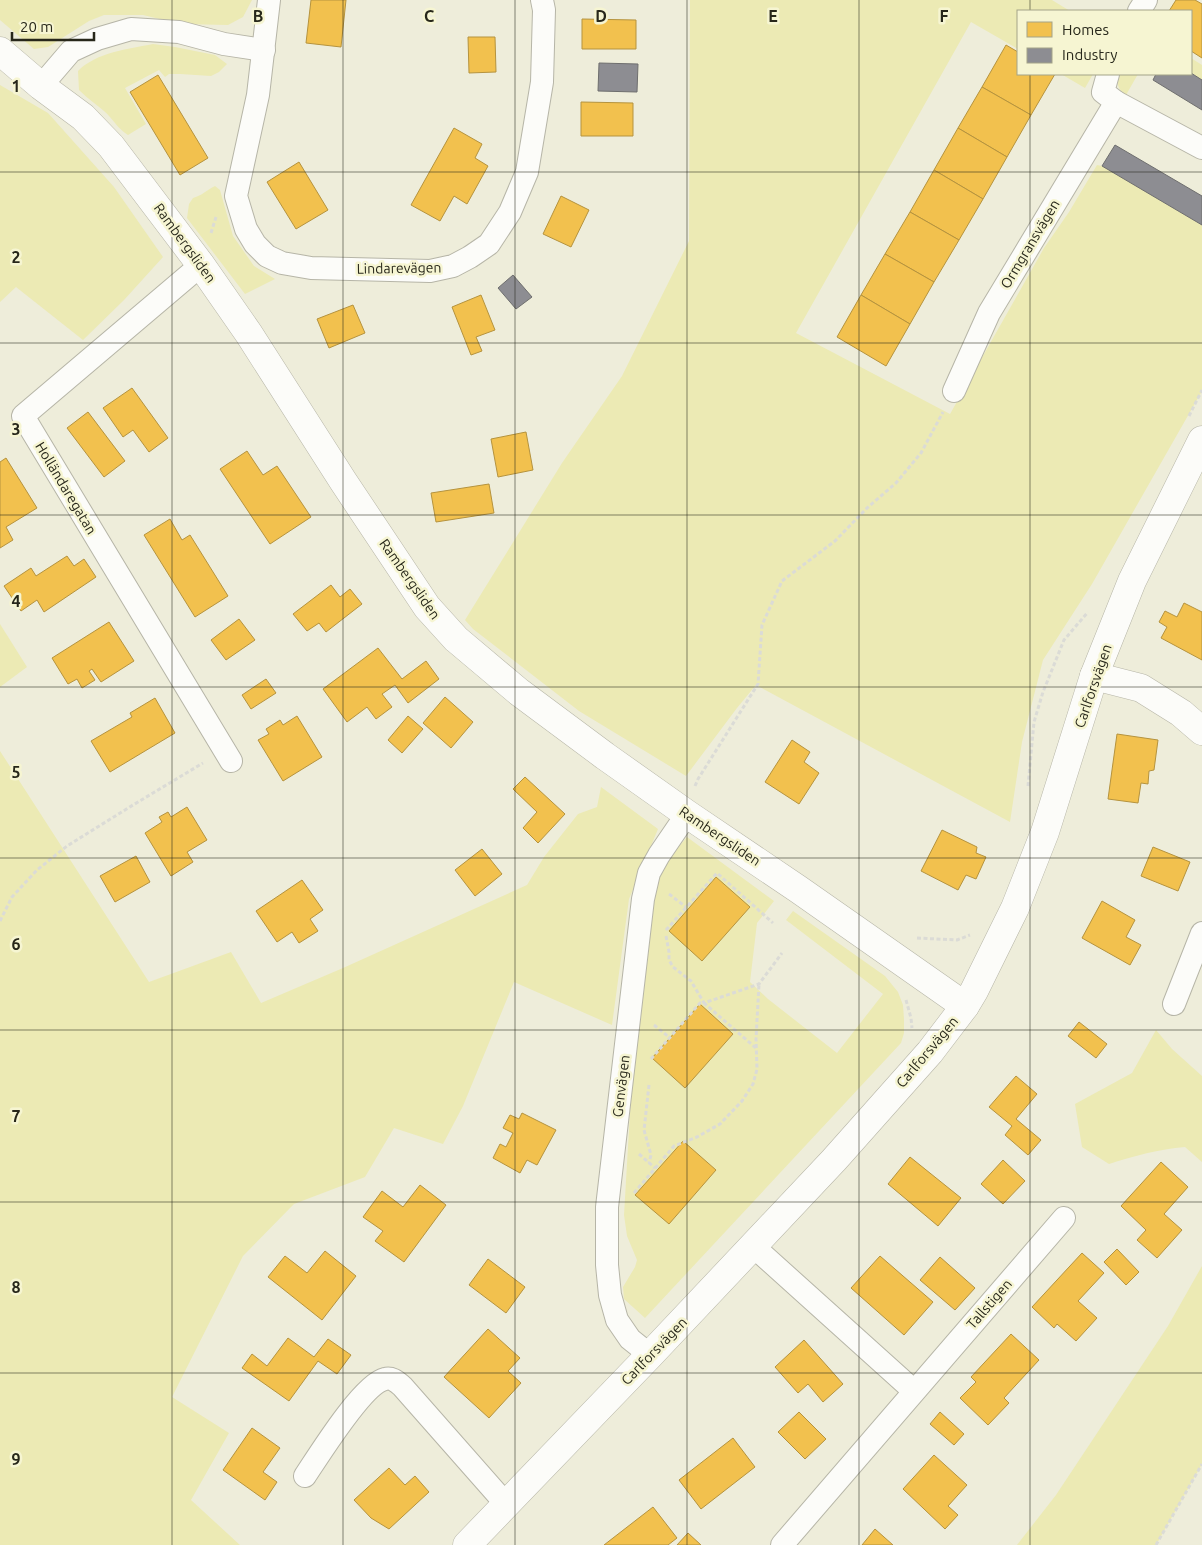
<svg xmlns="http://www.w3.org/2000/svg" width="1202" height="1545" viewBox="0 0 1202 1545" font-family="Ubuntu,sans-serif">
  <rect width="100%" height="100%" fill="#eeedda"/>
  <g fill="#eceab4">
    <polygon points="0,0 252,0 243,17 228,25 181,24 143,15 104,15 89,21 48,47 34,49 0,20"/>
    <polygon points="690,0 1052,0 1070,11 1018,11 1018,49 971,22 796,333 950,414 1044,248 1069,212 1097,165 1102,166 1202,225 1202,391 1092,584 1043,660 1022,742 1010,822 756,685 737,708 686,776 579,711 473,629 465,620 562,463 622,376 689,241"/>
    <path d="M153 44 175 47 215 55 227 64 219 72 211 76 180 74H169L165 77 159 70 125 88 146 124 128 135C118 129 113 119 104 111 96 104 87 98 79 90L78 71C97 52 128 49 153 44Z"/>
    <polygon points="1191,58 1202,65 1202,80 1191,73"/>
    <polygon points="1061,74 1093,74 1085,88"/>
    <path d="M1120 74H1138L1126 95C1118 90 1115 82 1120 74Z"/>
    <polygon points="0,85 48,113 114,187 163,257 124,300 83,340 16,287 0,302"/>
    <path d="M215 186 220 190 233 236 254 266 275 279 245 294 187 218 189 204 193 198C201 196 207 190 215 186Z"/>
    <polygon points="0,624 27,667 0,687"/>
    <polygon points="0,751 149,982 231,952 261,1003 343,968 527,885 544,857 578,814 597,807 601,787 658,829 629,899 612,1025 514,982 463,1106 443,1144 394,1128 365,1177 294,1204 243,1256 172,1397 229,1433 191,1500 240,1545 0,1545"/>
    <polygon points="687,837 774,901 757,923 750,982 768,999 837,1053 883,994 786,920 793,911 885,976 898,992 903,1005 904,1019 904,1033 901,1043 645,1318 624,1299 623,1287 635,1267 637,1260 627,1236 624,1215 631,1095 647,921 659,870"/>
    <path d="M1156 1030 1172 1049 1202 1076V1162L1185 1147C1159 1149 1134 1156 1109 1164L1082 1147 1075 1104 1132 1073Z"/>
    <polygon points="1202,1266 1202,1464 1156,1545 1017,1545 1056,1495 1168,1326"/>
  </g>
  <g fill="#f2c14e" stroke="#b5933e">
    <polygon points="311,0 346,0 341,47 306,43"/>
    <polygon points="1176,0 1195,0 1202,4 1202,58 1191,51 1191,11 1169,11"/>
    <polygon points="582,19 636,20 636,49 582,49"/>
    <polygon points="468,37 495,37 496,72 469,73"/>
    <polygon points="1006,45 1018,52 1018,74 1055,74 1031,115 982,87"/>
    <polygon points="158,75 208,158 180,175 130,92"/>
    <polygon points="982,87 1031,115 1007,157 958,128"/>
    <polygon points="581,102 633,103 633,136 581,136"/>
    <polygon points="454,128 482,144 475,158 488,166 467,204 454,196 440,221 411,205"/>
    <polygon points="958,128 1007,157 983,199 934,170"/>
    <polygon points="299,162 328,210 296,229 267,182"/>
    <polygon points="934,170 983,199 959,240 910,212"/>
    <polygon points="561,196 589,210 571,247 543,234"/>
    <polygon points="910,212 959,240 934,282 885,254"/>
    <polygon points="885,254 934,282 910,324 861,295"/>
    <polygon points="481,295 495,330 476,337 482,351 471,355 452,307"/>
    <polygon points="861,295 910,324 886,366 837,337"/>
    <polygon points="353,305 365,333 329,348 317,319"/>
    <polygon points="132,388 168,438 149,452 133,430 123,437 103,408"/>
    <polygon points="88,412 125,461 104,477 67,428"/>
    <polygon points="526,432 533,470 498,477 491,439"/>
    <polygon points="247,451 263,475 277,466 311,517 270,544 220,469"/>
    <polygon points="6,458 37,508 6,527 13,540 0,548 0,462"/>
    <polygon points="489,484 494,513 436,522 431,493"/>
    <polygon points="170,519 182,540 190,535 228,596 195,617 144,535"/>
    <polygon points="67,556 74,566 84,559 96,577 44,612 37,600 21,611 4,586 31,568 36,576"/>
    <polygon points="331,585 340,597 350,589 362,604 326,632 319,623 307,631 293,614"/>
    <polygon points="1184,603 1202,612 1202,660 1161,638 1167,627 1159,622 1165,611 1177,617"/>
    <polygon points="239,619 255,640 226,660 211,640"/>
    <polygon points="109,622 134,661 101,682 92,669 89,671 95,680 82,688 77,679 68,684 52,658"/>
    <polygon points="378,648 402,679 426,661 439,679 408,703 395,685 382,694 392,707 376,719 367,707 347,722 323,689"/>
    <polygon points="266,679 276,693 251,709 242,695"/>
    <polygon points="445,697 473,722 451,748 423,723"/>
    <polygon points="155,698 175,733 110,772 91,741 132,717 130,713"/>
    <polygon points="297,716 322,757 283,781 258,740 269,734 266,729 280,720 283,725"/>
    <polygon points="408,716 423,729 402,753 388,740"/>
    <polygon points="1117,734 1158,740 1154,770 1149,771 1148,784 1141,783 1138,803 1108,799"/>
    <polygon points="792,740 810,752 804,762 819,773 799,804 765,782"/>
    <polygon points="525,777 565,814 538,843 523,828 537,812 513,789"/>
    <polygon points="187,807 207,840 187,852 193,862 171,876 145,833 162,822 159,817 168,812 171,817"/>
    <polygon points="942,830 977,847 976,853 986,857 976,879 966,875 958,890 921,871"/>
    <polygon points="1153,847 1190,862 1178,891 1141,876"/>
    <polygon points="482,849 502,874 475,896 455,870"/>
    <polygon points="136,856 150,882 115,902 100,876"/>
    <polygon points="716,877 750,907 702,961 669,931"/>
    <polygon points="302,880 323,910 310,919 318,931 299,943 292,932 277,942 256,911"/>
    <polygon points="1102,901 1135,920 1126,937 1141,945 1130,965 1082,938"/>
    <polygon points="700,1004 733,1034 685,1088 652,1058"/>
    <polygon points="1079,1022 1107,1044 1096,1058 1068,1036"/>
    <polygon points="1016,1076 1037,1094 1016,1119 1041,1140 1028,1155 1005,1135 1012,1126 989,1107"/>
    <polygon points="522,1113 556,1130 537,1165 527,1160 520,1173 493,1158 500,1144 506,1147 513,1133 503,1128 510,1115 519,1119"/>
    <polygon points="683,1141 716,1170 669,1224 635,1195"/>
    <polygon points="910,1157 961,1198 938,1226 888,1184"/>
    <polygon points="1003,1160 1025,1181 1003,1204 981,1184"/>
    <polygon points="1161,1162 1188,1187 1164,1214 1182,1230 1157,1258 1137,1240 1146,1230 1121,1206"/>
    <polygon points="420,1185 446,1205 404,1262 375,1241 383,1231 363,1217 382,1191 403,1207"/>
    <polygon points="1117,1249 1139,1272 1126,1285 1104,1262"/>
    <polygon points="325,1251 356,1276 322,1320 268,1277 285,1256 307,1273"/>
    <polygon points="1082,1253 1104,1273 1078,1301 1097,1318 1076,1341 1057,1324 1054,1328 1032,1307"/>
    <polygon points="880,1256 933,1302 904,1335 851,1288"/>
    <polygon points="940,1257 975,1288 955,1310 920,1280"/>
    <polygon points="488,1259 525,1287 506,1313 469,1285"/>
    <polygon points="488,1329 520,1358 508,1371 521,1383 489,1418 444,1377"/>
    <polygon points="1011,1334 1039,1360 1004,1398 1009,1403 988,1425 960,1398 976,1382 971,1377"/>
    <polygon points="288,1338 314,1357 328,1339 351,1355 337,1374 318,1361 289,1401 242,1368 252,1354 267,1366"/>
    <polygon points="804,1340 843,1384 823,1402 808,1384 798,1393 775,1367"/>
    <polygon points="799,1412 826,1439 805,1459 778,1432"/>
    <polygon points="940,1412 964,1434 954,1445 930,1424"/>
    <polygon points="252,1428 280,1448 263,1472 277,1482 265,1500 223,1470"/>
    <polygon points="733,1438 755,1467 701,1509 679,1480"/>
    <polygon points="934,1455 967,1485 948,1506 958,1515 945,1529 903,1489"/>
    <polygon points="389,1468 405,1485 415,1476 429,1492 389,1529 371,1518 354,1500"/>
    <polygon points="653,1507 677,1538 668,1545 604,1545"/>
    <polygon points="875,1529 893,1545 862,1545"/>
    <polygon points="688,1533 701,1545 677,1545"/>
  </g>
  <g fill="#8d8d92" stroke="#6e6e6e">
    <polygon points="599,63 638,64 637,92 598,91"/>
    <polygon points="1191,73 1202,80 1202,110 1153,80 1156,74"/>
    <polygon points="1115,145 1202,196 1202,225 1102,166"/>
    <polygon points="513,275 532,297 516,309 498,288"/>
  </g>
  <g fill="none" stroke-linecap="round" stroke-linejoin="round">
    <g stroke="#b6b5a7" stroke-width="24">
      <g id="street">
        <polyline points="269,0 258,95 236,196 246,229 255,244 267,256 282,263 311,268 430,271 453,266 470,257 489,244 510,212 527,172 542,82 544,10 542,0"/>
        <polyline points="1139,11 1146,0"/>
        <polyline points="41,86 71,51 97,39 131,29 179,32 224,44 264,50"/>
        <polyline points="1116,102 1202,148"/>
        <polyline points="201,265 23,416 231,761"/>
        <polyline points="954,391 989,313 1116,102 1103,92 1108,74"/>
        <polyline points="1174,1004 1202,933"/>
        <polyline points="753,1246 914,1391"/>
        <polyline points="650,1355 630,1339 617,1320 610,1295 607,1265 607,1207 643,899 649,873 659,855 687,814"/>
        <path d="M305 1476C319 1455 363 1384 385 1379 392 1377 397 1382 402 1386L506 1504"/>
        <polyline points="782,1545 1064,1218"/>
      </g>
    </g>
    <g stroke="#b6b5a7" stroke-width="29">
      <g id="secondary">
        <polyline points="0,51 41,86 83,117 111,146 201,265 249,334 343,481 427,607 456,639 519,692 605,756 687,814 798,889 965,1006"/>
        <polyline points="1094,676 1141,688 1181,713 1202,731"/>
        <polyline points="467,1545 650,1355 834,1160 930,1052 965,1006 974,991 1015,908 1045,832 1094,676 1132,581 1202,440"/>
      </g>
    </g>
    <g stroke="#dbdbd6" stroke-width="3" stroke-dasharray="4 2.5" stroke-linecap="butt">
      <polyline points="211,233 216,217"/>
      <polyline points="1189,416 1202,390"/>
      <polyline points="695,786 698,779 758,684 762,625 782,581 835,541 867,508 896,483 921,453 943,412"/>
      <polyline points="1028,786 1034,722 1043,692 1064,640 1088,612"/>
      <polyline points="669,894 686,907"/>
      <polyline points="0,921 12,897 37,870 67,846 133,805 203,763"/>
      <polyline points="666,930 717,873 773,923"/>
      <polyline points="666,936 669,952 669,960 673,967 691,981 704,1003 759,984 782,953"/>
      <polyline points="917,938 957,940 970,935"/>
      <polyline points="906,1000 911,1018 912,1028"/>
      <polyline points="654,1025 669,1037"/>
      <polyline points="651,1059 700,1003 704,1003 757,1049"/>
      <polyline points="649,1085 644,1130 651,1155 649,1163"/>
      <polyline points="639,1154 655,1168"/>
      <polyline points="634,1193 674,1146 697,1137 720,1124 742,1101 753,1084 757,1069 756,1039 759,984"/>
      <polyline points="1156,1545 1202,1464"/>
    </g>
    <use href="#street" stroke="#fcfcf9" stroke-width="22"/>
    <use href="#secondary" stroke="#fcfcf9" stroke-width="28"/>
  </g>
  <path fill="none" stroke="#27271a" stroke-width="1" stroke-opacity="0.55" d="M172 0V1545M343 0V1545M515 0V1545M687 0V1545M859 0V1545M1030 0V11M1030 74V1545M0 172H1202M0 343H1202M0 515H1202M0 687H1202M0 858H1202M0 1030H1202M0 1202H1202M0 1373H1202"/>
  <g text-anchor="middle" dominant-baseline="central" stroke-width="5" stroke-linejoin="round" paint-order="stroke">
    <g font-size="14" fill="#27271a" stroke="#f6f5d2">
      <text transform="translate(185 243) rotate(54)">Rambergsliden</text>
      <text transform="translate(1030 244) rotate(-59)">Ormgransvägen</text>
      <text transform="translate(399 268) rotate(-1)">Lindarevägen</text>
      <text transform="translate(66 488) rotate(59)">Holländaregatan</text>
      <text transform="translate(410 579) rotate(55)">Rambergsliden</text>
      <text transform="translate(1093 686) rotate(-71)">Carlforsvägen</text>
      <text transform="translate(720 836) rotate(34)">Rambergsliden</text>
      <text transform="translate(927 1052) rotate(-50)">Carlforsvägen</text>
      <text transform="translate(621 1086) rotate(-83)">Genvägen</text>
      <text transform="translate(989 1304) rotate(-49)">Tallstigen</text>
      <text transform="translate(654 1351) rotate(-46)">Carlforsvägen</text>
    </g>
  </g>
  <g font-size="16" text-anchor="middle" font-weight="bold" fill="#27271a" stroke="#f6f5d2" stroke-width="5" stroke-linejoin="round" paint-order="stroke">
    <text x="258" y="22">B</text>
    <text x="429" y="22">C</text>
    <text x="601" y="22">D</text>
    <text x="773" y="22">E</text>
    <text x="944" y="22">F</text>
    <text x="16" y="92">1</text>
    <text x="16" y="263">2</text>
    <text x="16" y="435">3</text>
    <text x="16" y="607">4</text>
    <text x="16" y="778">5</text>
    <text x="16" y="950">6</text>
    <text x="16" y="1122">7</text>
    <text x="16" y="1293">8</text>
    <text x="16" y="1465">9</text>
  </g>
  <rect x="1017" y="10" width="175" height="65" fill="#f6f5d2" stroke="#a3a388"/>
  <rect x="1027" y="22" width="25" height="15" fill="#f2c14e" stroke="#a3a388"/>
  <text x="1062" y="35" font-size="15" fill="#27271a">Homes</text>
  <rect x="1027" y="48" width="25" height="15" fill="#8d8d92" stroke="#a3a388"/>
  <text x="1062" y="60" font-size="15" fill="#27271a">Industry</text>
  <path d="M12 32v8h82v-8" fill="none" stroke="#27271a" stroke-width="2.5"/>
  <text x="20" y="32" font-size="15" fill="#27271a" stroke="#f6f5d2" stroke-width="4" paint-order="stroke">20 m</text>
</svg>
